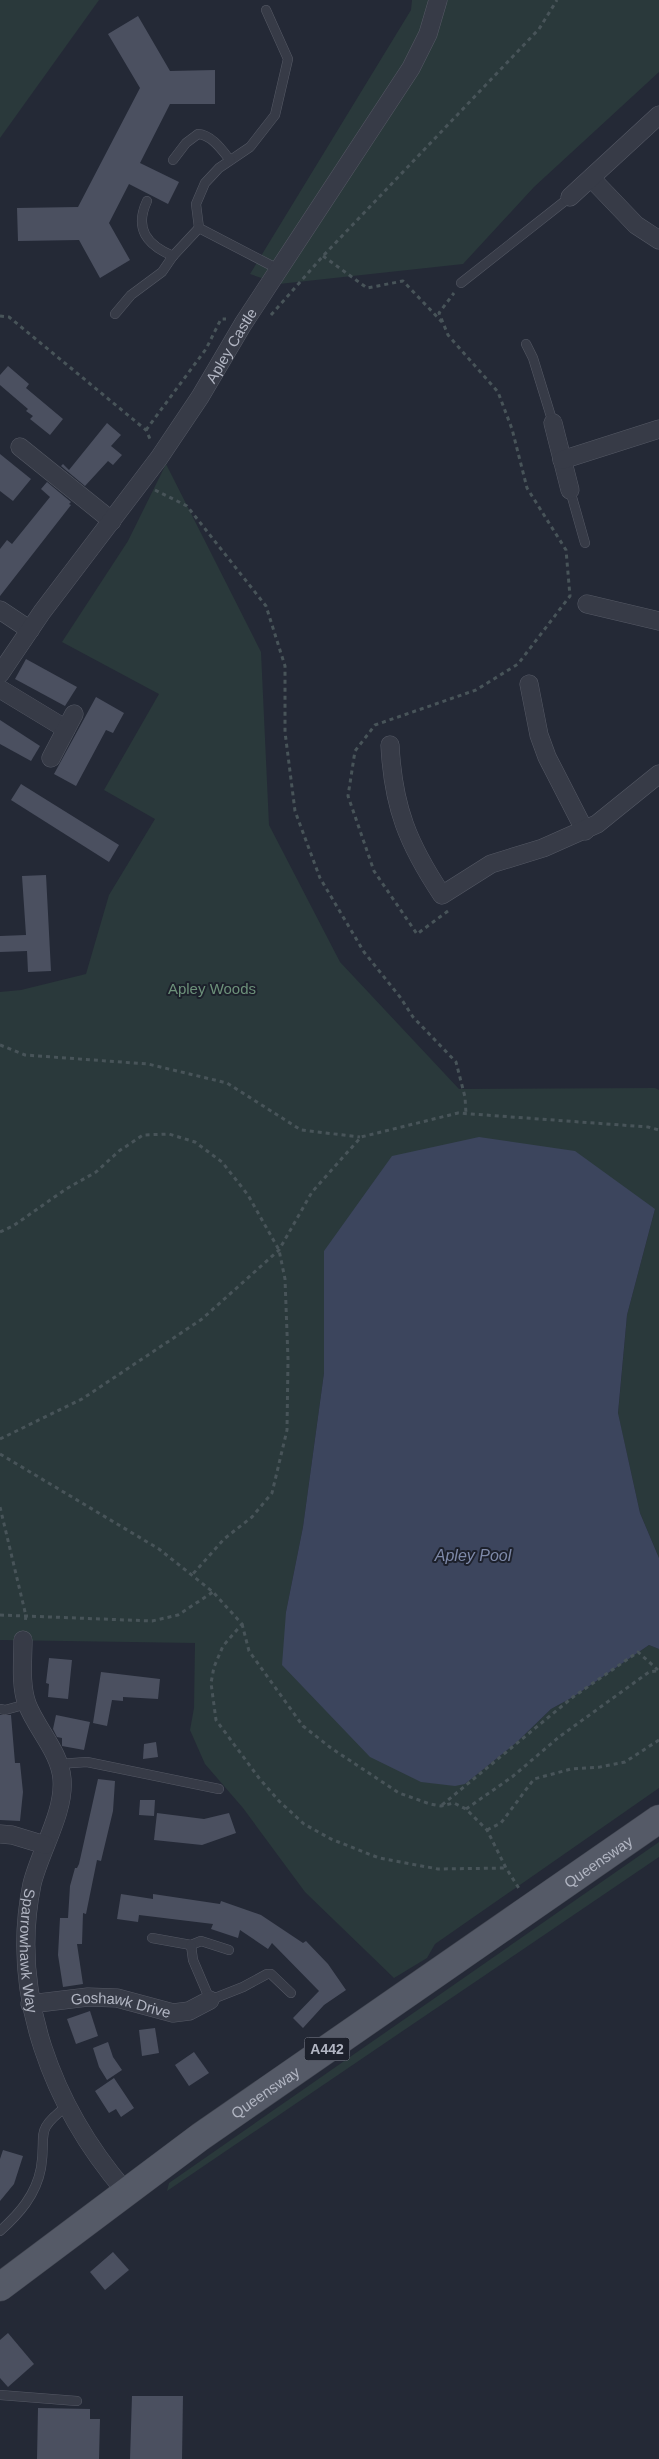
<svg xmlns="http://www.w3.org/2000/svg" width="659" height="2459" viewBox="0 0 659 2459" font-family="Helvetica,sans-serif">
  <rect width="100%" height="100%" fill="#242936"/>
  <g fill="#2a393b">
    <polygon points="0,0 99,0 0,138"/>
    <polygon points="412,0 659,0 659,72 534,187 463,264 279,284 250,274 411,10"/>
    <polygon points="166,464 261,652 269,825 340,962 459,1089 655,1088 659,1090 659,1558 640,1513 618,1414 627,1315 655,1209 324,1251 324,1373 303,1527 286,1612 465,1784 517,1742 551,1709 573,1697 649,1645 659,1649 659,1788 435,1944 427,1958 394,1978 305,1892 243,1808 205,1764 190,1730 194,1708 195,1643 0,1640 0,992 21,990 86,974 109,895 155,819 104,790 159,694 62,642 128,541"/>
    <polygon points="659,1842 659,1857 167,2191 169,2183"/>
  </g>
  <polygon fill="#3c455d" points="479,1137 575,1151 655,1209 627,1315 618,1413 640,1513 659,1558 659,1649 649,1645 573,1697 551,1709 517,1742 465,1784 455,1786 421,1782 370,1757 282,1665 286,1612 303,1527 324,1373 324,1251 392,1156"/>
  <g fill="#4b5060">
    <polygon points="138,16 170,71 215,70 215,104 170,104 140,163 179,182 168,204 129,184 109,223 130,260 100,278 79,240 18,241 17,208 78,207 140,88 108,34"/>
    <polygon points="8,366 29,384 26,388 63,419 50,435 30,419 33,416 26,411 28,409 0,385 0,375"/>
    <polygon points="107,423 121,435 111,446 122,455 113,465 108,461 85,486 61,466 63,464 69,470"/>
    <polygon points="0,454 31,479 13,501 0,491"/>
    <polygon points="47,482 71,502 69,504 71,505 0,596 0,549 7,540 12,544 50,497 41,489"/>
    <polygon points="26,659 77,687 65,706 15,679"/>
    <polygon points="96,697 124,713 113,733 106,730 76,786 54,774"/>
    <polygon points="0,720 40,746 31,761 0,744"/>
    <polygon points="21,784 119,845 109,862 11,800"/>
    <polygon points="46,875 51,971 28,972 27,951 0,952 0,936 26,935 22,876"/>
    <polygon points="49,1658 72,1660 68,1699 48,1697 49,1684 46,1683"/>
    <polygon points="101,1672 160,1679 158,1699 123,1697 123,1701 112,1700 107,1726 93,1723"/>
    <polygon points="0,1715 11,1715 15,1763 20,1763 23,1792 20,1821 0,1820"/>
    <polygon points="56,1715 90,1722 84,1750 62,1746 62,1738 57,1737 53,1729"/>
    <polygon points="156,1742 158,1757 143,1759 144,1744"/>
    <polygon points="98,1779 115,1781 113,1811 101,1861 97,1860 86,1914 83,1913 82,1944 77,1944 83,1984 63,1987 58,1955 60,1918 68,1918 70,1886 75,1868 77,1868 79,1864"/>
    <polygon points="140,1800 155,1800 154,1816 139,1815"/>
    <polygon points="157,1813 204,1819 229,1813 236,1833 202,1845 154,1840"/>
    <polygon points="121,1894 153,1899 153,1894 220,1904 221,1901 261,1915 303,1943 306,1941 328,1964 346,1990 324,2005 303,2028 293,2018 319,1991 272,1943 268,1949 240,1930 238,1938 211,1929 213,1924 139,1915 138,1922 117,1919"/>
    <polygon points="90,2011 98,2036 76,2044 67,2019"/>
    <polygon points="155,2028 159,2053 142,2056 139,2030"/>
    <polygon points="108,2042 113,2057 122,2070 107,2080 99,2067 93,2048"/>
    <polygon points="194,2052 209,2073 189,2086 175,2065"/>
    <polygon points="114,2078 134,2108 121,2117 116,2109 109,2113 95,2091"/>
    <polygon points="3,2150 23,2156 14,2184 0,2201 0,2159"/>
    <polygon points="113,2252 129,2270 105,2290 90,2272"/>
    <polygon points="8,2333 34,2364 8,2387 0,2378 0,2340"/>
    <polygon points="132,2396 183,2396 182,2459 130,2459"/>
    <polygon points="38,2408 90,2409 90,2419 100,2419 99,2459 37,2459"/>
  </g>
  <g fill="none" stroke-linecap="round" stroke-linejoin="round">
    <g stroke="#555965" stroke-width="10">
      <g id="service">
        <polyline points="266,10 288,59 275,115 250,147 219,168 205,183 196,204 199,228 280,270"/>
        <path d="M173 160 186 143 198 134C212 135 222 150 230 160"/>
        <path d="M147 201C134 229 147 245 173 256"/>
        <polyline points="461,283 570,197"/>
        <polyline points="115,314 131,295 162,272 173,256 199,228"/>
        <polyline points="526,344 533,358 553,423"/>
        <polyline points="570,490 585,543"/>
        <polyline points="0,1709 5,1710 27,1704"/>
        <polyline points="58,1764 87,1762 219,1789"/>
        <polyline points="152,1938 191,1945 201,1941 229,1950"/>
        <polyline points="191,1945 193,1960 210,2000 243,1987 267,1974 271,1974 291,1993"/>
        <path d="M0 2231C19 2214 36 2195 41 2168 47 2132 33 2132 67 2106"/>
        <polyline points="0,2395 77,2401"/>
      </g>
    </g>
    <g stroke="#555965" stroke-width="19">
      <g id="minor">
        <polyline points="591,178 636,225 659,240"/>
        <polyline points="570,197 659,115"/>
        <polyline points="553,423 570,490"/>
        <polyline points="20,447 112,521"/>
        <polyline points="562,460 659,429"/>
        <polyline points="587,604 659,621"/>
        <polyline points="0,610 30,630"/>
        <path id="s1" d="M0 674 42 612 159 458 200 397 243 324 411 68 428 34 438 0"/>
        <polyline points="529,684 539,735 547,757 585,831"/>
        <polyline points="0,689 66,729"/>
        <path d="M390 745C393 807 408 844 442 895L491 864 543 848 597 824 659 774"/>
        <polyline points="51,758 74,714"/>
        <path id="s2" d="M23 1640C23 1660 20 1684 27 1704 36 1728 60 1752 62 1779 65 1812 40 1851 32 1884 9 1995 53 2107 125 2191"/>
        <polyline points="0,1834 12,1835 45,1845"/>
        <path id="s3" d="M30 2004 88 1997 117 1998 173 2013 189 2011 210 2000"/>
      </g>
    </g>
    <g stroke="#414550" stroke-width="29">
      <g id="primary">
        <path id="s4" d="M0 2287 200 2137 659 1819"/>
      </g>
    </g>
    <g stroke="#485459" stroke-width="3" stroke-dasharray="4 4" stroke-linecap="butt">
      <polyline points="323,256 367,288 403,281 442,322"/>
      <polyline points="271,315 323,256 539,29 557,0"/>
      <polyline points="0,316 9,317 146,430 151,441"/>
      <polyline points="146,430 206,349 221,319 226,319"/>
      <polyline points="155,490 187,506 266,606 285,666 285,732 295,811 320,878 364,952 400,997 413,1017 456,1062 465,1097 466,1114"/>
      <polyline points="448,911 417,934 374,871 348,796 355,751 375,725 476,690 518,664 570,596 566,550 527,488 512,429 498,392 448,335 439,313 454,293"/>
      <polyline points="0,1045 25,1055 148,1064 227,1083 301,1130 360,1137"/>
      <polyline points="0,1232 13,1226 66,1189 96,1172 119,1151 143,1135 169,1134 195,1142 222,1162 248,1195 279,1250 285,1279 288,1359 287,1430 272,1493 252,1517 224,1539 192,1575"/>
      <polyline points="0,1439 82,1399 202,1319 279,1250 312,1192 361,1137 458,1113 648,1127 659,1130"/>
      <polyline points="0,1454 159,1549 213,1592 242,1624 223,1646 214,1667 211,1683 216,1720 259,1778 279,1801 304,1824 331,1839 379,1858 438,1869 506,1868"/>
      <polyline points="0,1507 26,1616 25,1623"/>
      <polyline points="0,1615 152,1621 178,1615 213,1592"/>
      <polyline points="242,1624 249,1651 303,1726 331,1748 399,1793 430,1804 441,1806 454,1803 466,1809 487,1830 506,1868 520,1890"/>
      <polyline points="442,1805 573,1697 638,1652 658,1670"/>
      <polyline points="466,1809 512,1777 559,1737 649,1672 657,1671"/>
      <polyline points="487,1830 501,1823 534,1779 571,1769 600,1767 625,1762 659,1740"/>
    </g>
    <use href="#service" stroke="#373b47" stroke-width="9"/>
    <use href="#minor" stroke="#373b47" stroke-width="18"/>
    <use href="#primary" stroke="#555a67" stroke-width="28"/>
  </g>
  <g text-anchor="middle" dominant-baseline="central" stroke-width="4" stroke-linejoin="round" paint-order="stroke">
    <rect fill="#1d212c" stroke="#858996" stroke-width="1" x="304.5" y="2037.5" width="45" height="23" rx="4"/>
    <g font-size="14" font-weight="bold" fill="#b2b6c3">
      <text x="327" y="2049">A442</text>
    </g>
    <g font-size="15" fill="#b2b6c3" stroke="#1d212c">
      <text stroke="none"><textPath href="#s1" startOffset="402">Apley Castle</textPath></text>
      <text stroke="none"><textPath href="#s4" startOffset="734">Queensway</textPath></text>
      <text stroke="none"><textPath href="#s2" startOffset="325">Sparrowhawk Way</textPath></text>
      <text stroke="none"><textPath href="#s3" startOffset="92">Goshawk Drive</textPath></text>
      <text stroke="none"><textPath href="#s4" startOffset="329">Queensway</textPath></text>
    </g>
    <g font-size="15" fill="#6d917a" stroke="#1d212c">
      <text x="212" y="988">Apley Woods</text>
    </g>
    <g font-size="16" font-style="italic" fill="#7e89a8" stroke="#1d212c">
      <text x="473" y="1555">Apley Pool</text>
    </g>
  </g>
</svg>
